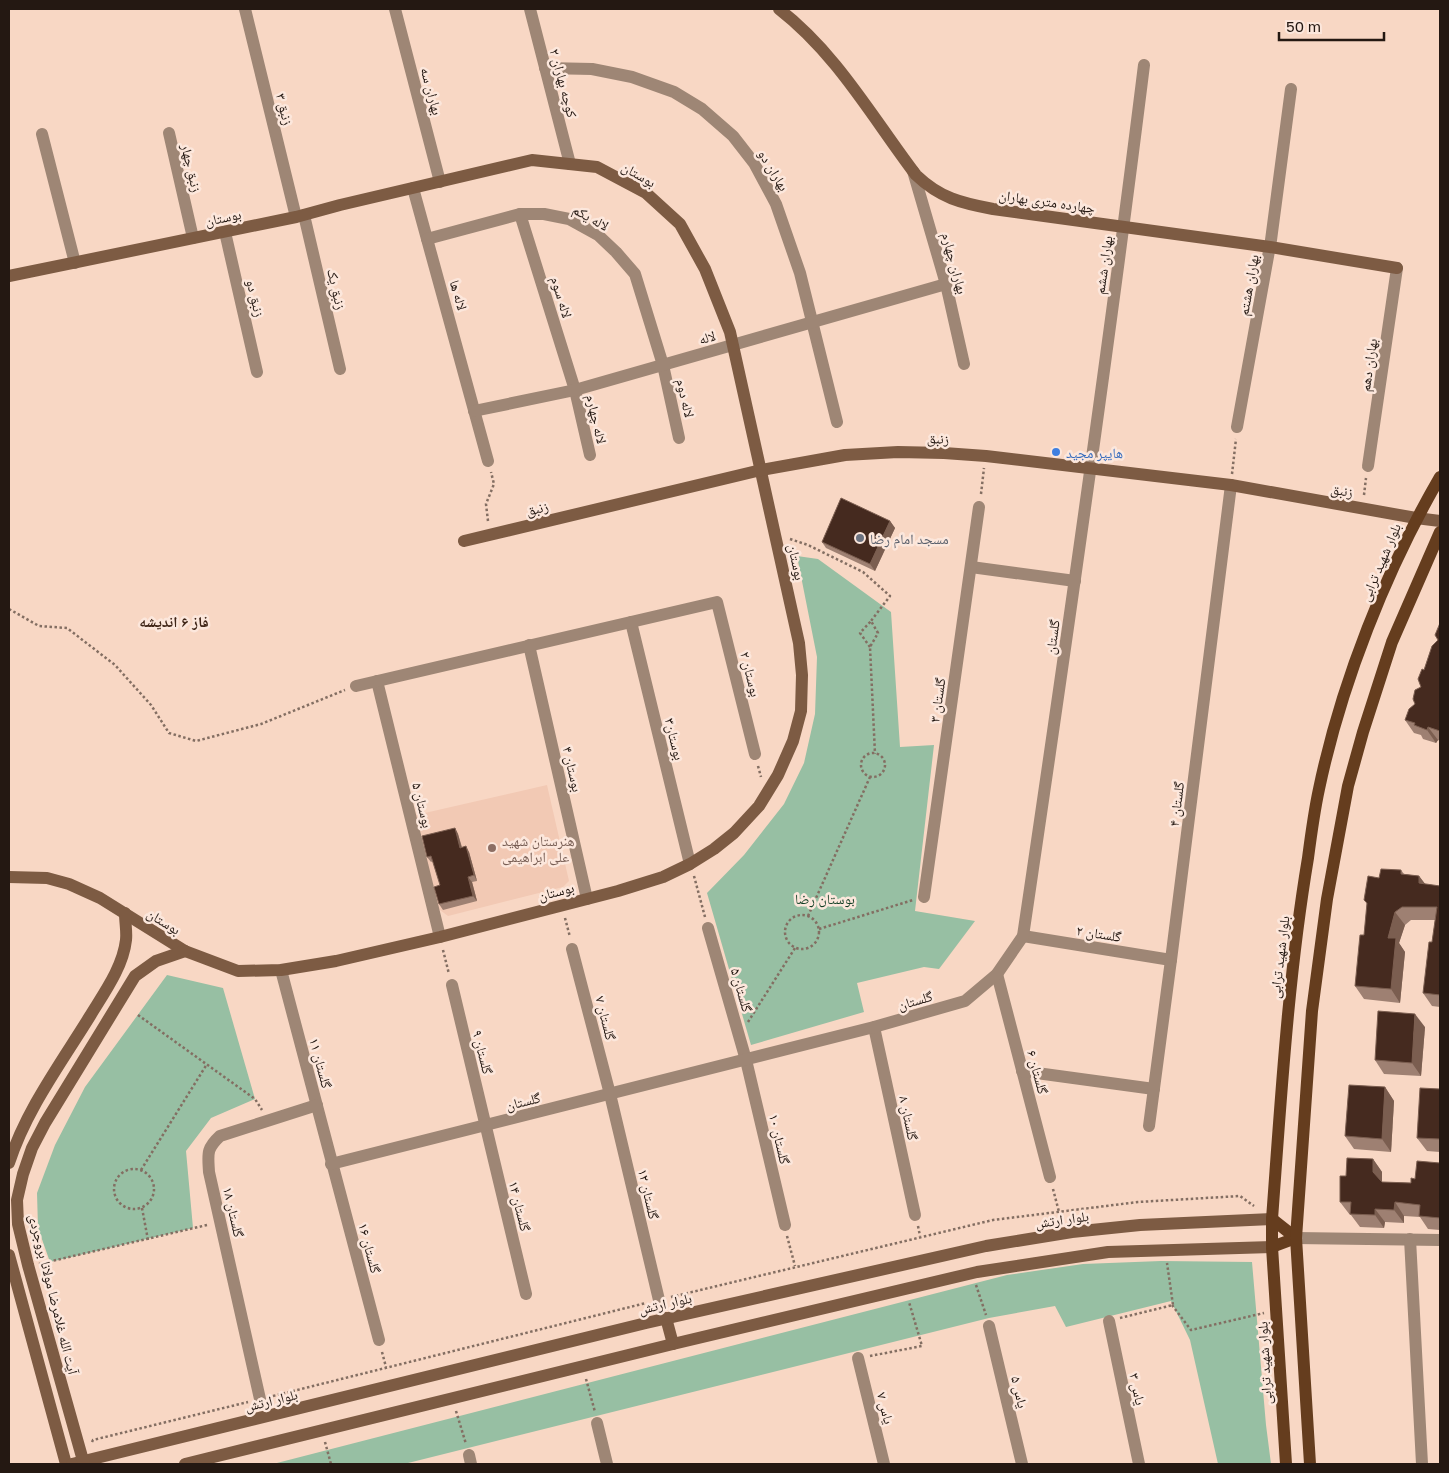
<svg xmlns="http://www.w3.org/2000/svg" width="1449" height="1473" viewBox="0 0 1449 1473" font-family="'Golos Text','Noto Naskh Arabic',sans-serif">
  <rect width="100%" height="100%" fill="#f8d7c4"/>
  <polygon fill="#f2c9b4" points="547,785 569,881 563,887 448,916 436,907 416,815"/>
  <g fill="#97bfa3">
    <polygon points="797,556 818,559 891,612 900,747 934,745 915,911 975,921 939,969 924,967 857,983 864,1012 751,1045 707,893 744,855 784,804 804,763 815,714 817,657"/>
    <polygon points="167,975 223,988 255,1099 211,1118 186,1151 193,1228 50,1262 38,1228 37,1193 55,1145 85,1087"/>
    <polygon points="1161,1261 1252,1262 1266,1425 1271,1464 1218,1464 1190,1340 1171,1301 1066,1327 1055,1306 989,1318 404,1464 273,1464 1007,1275 1083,1264"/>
  </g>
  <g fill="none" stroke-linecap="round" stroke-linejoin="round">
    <g stroke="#836e62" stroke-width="2.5" stroke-dasharray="2.5 2.5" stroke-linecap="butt">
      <polyline points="1232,474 1236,439"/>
      <polyline points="981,494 984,468"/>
      <polyline points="1364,495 1366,478"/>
      <polyline points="488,521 486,504 494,484 491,472"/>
      <polyline points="790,539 808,545 863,572 890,596 871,621"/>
      <polyline points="9,609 39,626 67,628 115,665 151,705 169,733 196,741 261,724 345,690"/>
      <polyline points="870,647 860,633 871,621 878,633 870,647 875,754"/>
      <circle cx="873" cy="765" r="12"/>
      <polyline points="758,766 761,777"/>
      <polyline points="694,876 705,917"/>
      <circle cx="802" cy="932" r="17"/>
      <polyline points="808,916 870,777"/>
      <polyline points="565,918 570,937"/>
      <polyline points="819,929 913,900"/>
      <polyline points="443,950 449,974"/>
      <polyline points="138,1015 255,1099 262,1110"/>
      <polyline points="748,1022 795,948"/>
      <circle cx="134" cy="1189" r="20"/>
      <polyline points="141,1170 207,1064"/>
      <polyline points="1053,1189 1059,1212"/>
      <polyline points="142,1208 148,1240"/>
      <polyline points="918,1226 920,1236"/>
      <polyline points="787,1236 795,1266"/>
      <polyline points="39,1264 207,1225"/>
      <polyline points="976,1285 986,1315"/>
      <polyline points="671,1297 993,1220 1138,1202 1240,1196 1254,1206"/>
      <polyline points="1172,1305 1191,1330 1264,1313"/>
      <polyline points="1120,1318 1173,1305 1167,1263"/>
      <polyline points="382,1352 386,1367"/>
      <polyline points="870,1356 922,1346 909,1302"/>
      <polyline points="586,1379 595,1412"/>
      <polyline points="273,1396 646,1303"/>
      <polyline points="456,1411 466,1444"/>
      <polyline points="92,1442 93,1440 248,1402"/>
      <polyline points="325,1442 331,1464"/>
    </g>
    <g stroke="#9e8675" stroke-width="12">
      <polyline points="245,9 296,217"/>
      <polyline points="395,9 440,182"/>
      <polyline points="530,9 570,164"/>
      <polyline points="545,68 592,69 632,77 674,92 702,109 733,136 754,163 776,204 800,273 837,422"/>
      <polyline points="169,133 193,238"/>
      <polyline points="42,134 75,263"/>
      <polyline points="913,171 946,284 964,364"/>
      <polyline points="413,188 488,461"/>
      <polyline points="520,214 575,390 590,455"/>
      <polyline points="304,215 340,369"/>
      <polyline points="225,232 257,372"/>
      <polyline points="427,239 520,214 544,214 569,219 598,235 616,252 635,274 663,365 679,438"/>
      <polyline points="474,411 575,390 946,284"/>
      <polyline points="1237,427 1271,240 1291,89"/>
      <polyline points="1368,466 1397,268"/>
      <polyline points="971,567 1075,581"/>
      <polyline points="631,622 690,864"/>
      <polyline points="529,645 587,899"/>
      <polyline points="377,681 440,937"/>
      <polyline points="356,686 717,602 755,754"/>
      <polyline points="924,897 979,507"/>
      <polyline points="708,928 746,1060 785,1225"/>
      <polyline points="1023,936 1171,960"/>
      <polyline points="572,949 610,1094 659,1300"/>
      <polyline points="281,970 379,1340"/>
      <polyline points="997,974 1050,1177"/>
      <polyline points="452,985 526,1294"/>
      <polyline points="874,1027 915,1215"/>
      <polyline points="1022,1071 1154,1089"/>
      <polyline points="1149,1126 1171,960 1231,485"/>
      <path d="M331 1164 874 1027 965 1001 997 974 1023 936C1066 646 1108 356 1144 65"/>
      <polyline points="1296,1238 1440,1240"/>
      <polyline points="1410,1239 1422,1464"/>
      <polyline points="1109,1321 1139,1464"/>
      <polyline points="989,1326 1022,1464"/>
      <polyline points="858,1358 884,1464"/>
      <path d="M260 1399 209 1172C208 1154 206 1149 220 1136L317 1105"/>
      <polyline points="597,1423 607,1464"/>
      <polyline points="469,1455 471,1464"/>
    </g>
    <g stroke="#7d5b43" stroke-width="12">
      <path d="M779 9C837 54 872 117 916 175 940 198 961 203 993 209L1270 247 1397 268"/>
      <polyline points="9,276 296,217 340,205 532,160 597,167 646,193 680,224 705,269 730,332 799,643 802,675 801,711 793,741 778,775 759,806 734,833 714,849 690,864 663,877 618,891 440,937 336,961 281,970 238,971 185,951 100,898 69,884 47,878 9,877"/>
      <polyline points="464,541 761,470 845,455 898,452 944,453 986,456 1231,485 1416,518 1440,521"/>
      <path d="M9 1163C26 1110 61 1063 90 1016 104 993 123 967 126 940 127 932 125 922 125 913"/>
      <polyline points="9,1255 66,1464"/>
      <polyline points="666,1318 673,1344"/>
      <polyline points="72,1464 646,1323 986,1246 1072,1232 1140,1225 1272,1219"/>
      <polyline points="84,1464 28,1265 18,1224 17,1200 23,1174 32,1148 45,1123 135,976 156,961 185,951"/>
      <polyline points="185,1464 673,1344 977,1272 1108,1252 1272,1247"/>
    </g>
    <g stroke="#653d1e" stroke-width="12">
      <polyline points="1272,1247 1296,1238 1272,1219"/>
      <path d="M1286 1464 1272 1247V1219C1281 1098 1288 977 1308 858 1311 835 1314 812 1319 789 1341 684 1386 570 1440 477"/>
      <polyline points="1310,1464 1296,1238 1312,1011 1327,899 1348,786 1363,732 1392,642 1440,532"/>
    </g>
  </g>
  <g fill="#9e8072">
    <polygon points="890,521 895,528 875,571 826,548 822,542"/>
    <polygon points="1440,623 1440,741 1438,740 1436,743 1423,739 1421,735 1414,733 1405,720 1415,704 1421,687 1424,670 1438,640"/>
    <polygon points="455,828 458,834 462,847 469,852 477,881 472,882 477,901 443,910 439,904 440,885 433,861 431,862 427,857"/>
    <polygon points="1401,870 1404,874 1419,876 1425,884 1440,886 1440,1007 1432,1006 1423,993 1432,942 1435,920 1411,920 1405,925 1399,943 1405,952 1400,1003 1364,999 1355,986 1364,935 1367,904 1364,900 1379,878"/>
    <polygon points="1425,1027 1421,1076 1384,1074 1375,1060"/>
    <polygon points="1385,1087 1394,1101 1391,1152 1354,1149 1345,1136"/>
    <polygon points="1440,1089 1440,1152 1427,1151 1417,1138"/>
    <polygon points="1373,1159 1382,1172 1382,1182 1411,1183 1415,1179 1440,1163 1440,1230 1428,1229 1420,1217 1404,1216 1404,1223 1385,1222 1384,1228 1360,1227 1351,1215 1350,1215 1340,1202 1346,1176"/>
  </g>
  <g fill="#7b5e50">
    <polygon points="890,521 895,528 875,571 870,564"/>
    <polygon points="1428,727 1438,740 1436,743 1427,730"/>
    <polygon points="455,828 458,834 463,853 460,848"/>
    <polygon points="466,846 469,852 477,881 474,875"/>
    <polygon points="1419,876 1429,889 1419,883"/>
    <polygon points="468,877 472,882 477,901 473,896"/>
    <polygon points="1395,912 1405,925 1399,943 1405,952 1400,1003 1391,989 1388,938"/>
    <polygon points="1415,1014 1425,1027 1421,1076 1412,1063"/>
    <polygon points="1385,1087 1394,1101 1391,1152 1382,1139"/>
    <polygon points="1373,1159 1382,1172 1382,1186 1373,1172"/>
    <polygon points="1395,1202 1404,1216 1404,1223 1394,1210"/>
    <polygon points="1375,1209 1385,1222 1384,1228 1375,1215"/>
  </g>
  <g fill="#452a1f" stroke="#7b5e50">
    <polygon points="841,498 890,521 870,564 822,542"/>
    <polygon points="1440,623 1440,731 1428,727 1427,730 1414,725 1415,723 1405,720 1409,709 1415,704 1413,699 1415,690 1421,687 1418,679 1422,669 1424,670 1432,646 1438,640 1435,635"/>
    <polygon points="455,828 460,848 466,846 474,875 468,877 473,896 439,904 434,887 440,885 431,856 427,857 422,836"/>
    <polygon points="1381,869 1401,870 1401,874 1419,876 1419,883 1440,886 1440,995 1423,993 1429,942 1432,942 1437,907 1402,907 1395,912 1388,938 1396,938 1391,989 1355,986 1360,935 1364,935 1367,903 1364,900 1368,876 1379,878"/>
    <polygon points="1378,1011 1415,1014 1412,1063 1375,1060"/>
    <polygon points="1349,1085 1385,1087 1382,1139 1345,1136"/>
    <polygon points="1420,1088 1440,1089 1440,1139 1417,1138"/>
    <polygon points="1347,1158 1373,1159 1373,1172 1382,1182 1411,1183 1411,1178 1415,1179 1417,1161 1440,1163 1440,1218 1419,1216 1420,1205 1395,1202 1394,1210 1375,1209 1375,1215 1350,1214 1351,1202 1340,1202 1340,1176 1346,1176"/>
  </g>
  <circle fill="#3f7fe0" stroke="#fce7dc" stroke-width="2" cx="1056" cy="452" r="5"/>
  <circle fill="#6b7280" stroke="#fce7dc" stroke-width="2" cx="860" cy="538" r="5"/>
  <circle fill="#8d6e63" stroke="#fce7dc" stroke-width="2" cx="492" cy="848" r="5"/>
  <g text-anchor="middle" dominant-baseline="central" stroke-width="5" stroke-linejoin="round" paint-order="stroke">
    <g font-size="14" fill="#241812" stroke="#fce7dc">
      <text transform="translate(564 83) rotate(75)">کوچه بهاران ۲</text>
      <text transform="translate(432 91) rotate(75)">بهاران سه</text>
      <text transform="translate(285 109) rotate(76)">زنبق ۳</text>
      <text transform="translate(192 168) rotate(77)">زنبق چهار</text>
      <text transform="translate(774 170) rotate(59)">بهاران دو</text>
      <text transform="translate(639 174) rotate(30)">بوستان</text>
      <text transform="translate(1047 201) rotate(8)">چهارده متری بهاران</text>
      <text transform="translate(223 217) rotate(-12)">بوستان</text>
      <text transform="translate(591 217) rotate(29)">لاله یکم</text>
      <text transform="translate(955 263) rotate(75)">بهاران چهارم</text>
      <text transform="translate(1103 265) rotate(-82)">بهاران ششم</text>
      <text transform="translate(1248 285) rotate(-80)">بهاران هشتم</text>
      <text transform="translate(337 289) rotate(77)">زنبق یک</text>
      <text transform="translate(459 295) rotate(74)">لاله ها</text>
      <text transform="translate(562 297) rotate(73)">لاله سوم</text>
      <text transform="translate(256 298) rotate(77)">زنبق دو</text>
      <text transform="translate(707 337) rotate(-16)">لاله</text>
      <text transform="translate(1368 365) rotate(-82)">بهاران دهم</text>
      <text transform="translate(686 398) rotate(77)">لاله دوم</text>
      <text transform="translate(597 419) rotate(77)">لاله چهارم</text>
      <text transform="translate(938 438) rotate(2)">زنبق</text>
      <text transform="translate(1342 490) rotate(10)">زنبق</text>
      <text transform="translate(537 508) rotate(-14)">زنبق</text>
      <text transform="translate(797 562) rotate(78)">بوستان</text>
      <text transform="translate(1380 562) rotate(-67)">بلوار شهید ترابی</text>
      <text transform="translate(1052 637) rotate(-82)">گلستان</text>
      <text transform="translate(751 674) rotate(76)">بوستان ۲</text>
      <text transform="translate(937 700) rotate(-82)">گلستان ۳</text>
      <text transform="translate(675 739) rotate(76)">بوستان۳</text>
      <text transform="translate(573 769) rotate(77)">بوستان ۴</text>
      <text transform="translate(1176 804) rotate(-83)">گلستان ۴</text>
      <text transform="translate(423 805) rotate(76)">بوستان ۵</text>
      <text transform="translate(556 891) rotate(-14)">بوستان</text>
      <text transform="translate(164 921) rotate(32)">بوستان</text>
      <text transform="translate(1099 933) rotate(9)">گلستان ۲</text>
      <text transform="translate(1279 957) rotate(-83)">بلوار شهید ترابی</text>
      <text transform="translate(742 990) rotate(74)">گلستان ۵</text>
      <text transform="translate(915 1000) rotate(-16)">گلستان</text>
      <text transform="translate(606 1018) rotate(76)">گلستان ۷</text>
      <text transform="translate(483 1052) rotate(76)">گلستان ۹</text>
      <text transform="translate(321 1063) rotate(75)">گلستان ۱۱</text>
      <text transform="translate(1038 1072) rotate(75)">گلستان ۶</text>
      <text transform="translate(523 1101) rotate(-14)">گلستان</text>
      <text transform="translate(909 1118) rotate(78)">گلستان ۸</text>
      <text transform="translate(780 1139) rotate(77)">گلستان ۱۰</text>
      <text transform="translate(649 1194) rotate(77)">گلستان ۱۲</text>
      <text transform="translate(520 1206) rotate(76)">گلستان ۱۴</text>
      <text transform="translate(234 1212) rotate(77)">گلستان ۱۸</text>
      <text transform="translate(1062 1219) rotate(-8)">بلوار ارتش</text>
      <text transform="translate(370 1248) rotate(75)">گلستان ۱۶</text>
      <text transform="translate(54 1294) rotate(76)">آیت الله غلامرضا مولانا بروجردی</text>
      <text transform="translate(665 1303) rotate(-13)">بلوار ارتش</text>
      <text transform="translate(1264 1363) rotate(-93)">بلوار شهید ترابی</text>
      <text transform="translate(1138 1389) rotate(78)">یاس ۳</text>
      <text transform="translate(1020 1392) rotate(77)">یاس ۵</text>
      <text transform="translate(271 1400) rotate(-14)">بلوار ارتش</text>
      <text transform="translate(886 1408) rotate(76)">یاس ۷</text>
    </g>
    <g font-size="14" fill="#366cbe" stroke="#fce7dc" text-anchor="start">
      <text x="1066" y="452">هایپر مجید</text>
    </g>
    <g font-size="14" fill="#5b616d" stroke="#fce7dc" text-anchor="start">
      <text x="870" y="538">مسجد امام رضا</text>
    </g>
    <g font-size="14" fill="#785e54" stroke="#fce7dc" text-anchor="start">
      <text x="502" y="840">هنرستان شهید<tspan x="502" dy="16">علی ابراهیمی</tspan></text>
    </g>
    <g font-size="14" fill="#103e24" stroke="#fce7dc">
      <text x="825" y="898">بوستان رضا</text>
    </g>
    <g font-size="15" font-weight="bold" fill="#3f2517" stroke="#fce7dc">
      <text x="174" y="621">فاز ۶ اندیشه</text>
    </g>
  </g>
  <rect width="1449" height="1473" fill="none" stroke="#241812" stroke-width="20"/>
  <path d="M1279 32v8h105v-8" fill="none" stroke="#241812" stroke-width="2.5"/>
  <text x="1286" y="32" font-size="15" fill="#241812" stroke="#fce7dc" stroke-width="4" paint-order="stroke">50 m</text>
</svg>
